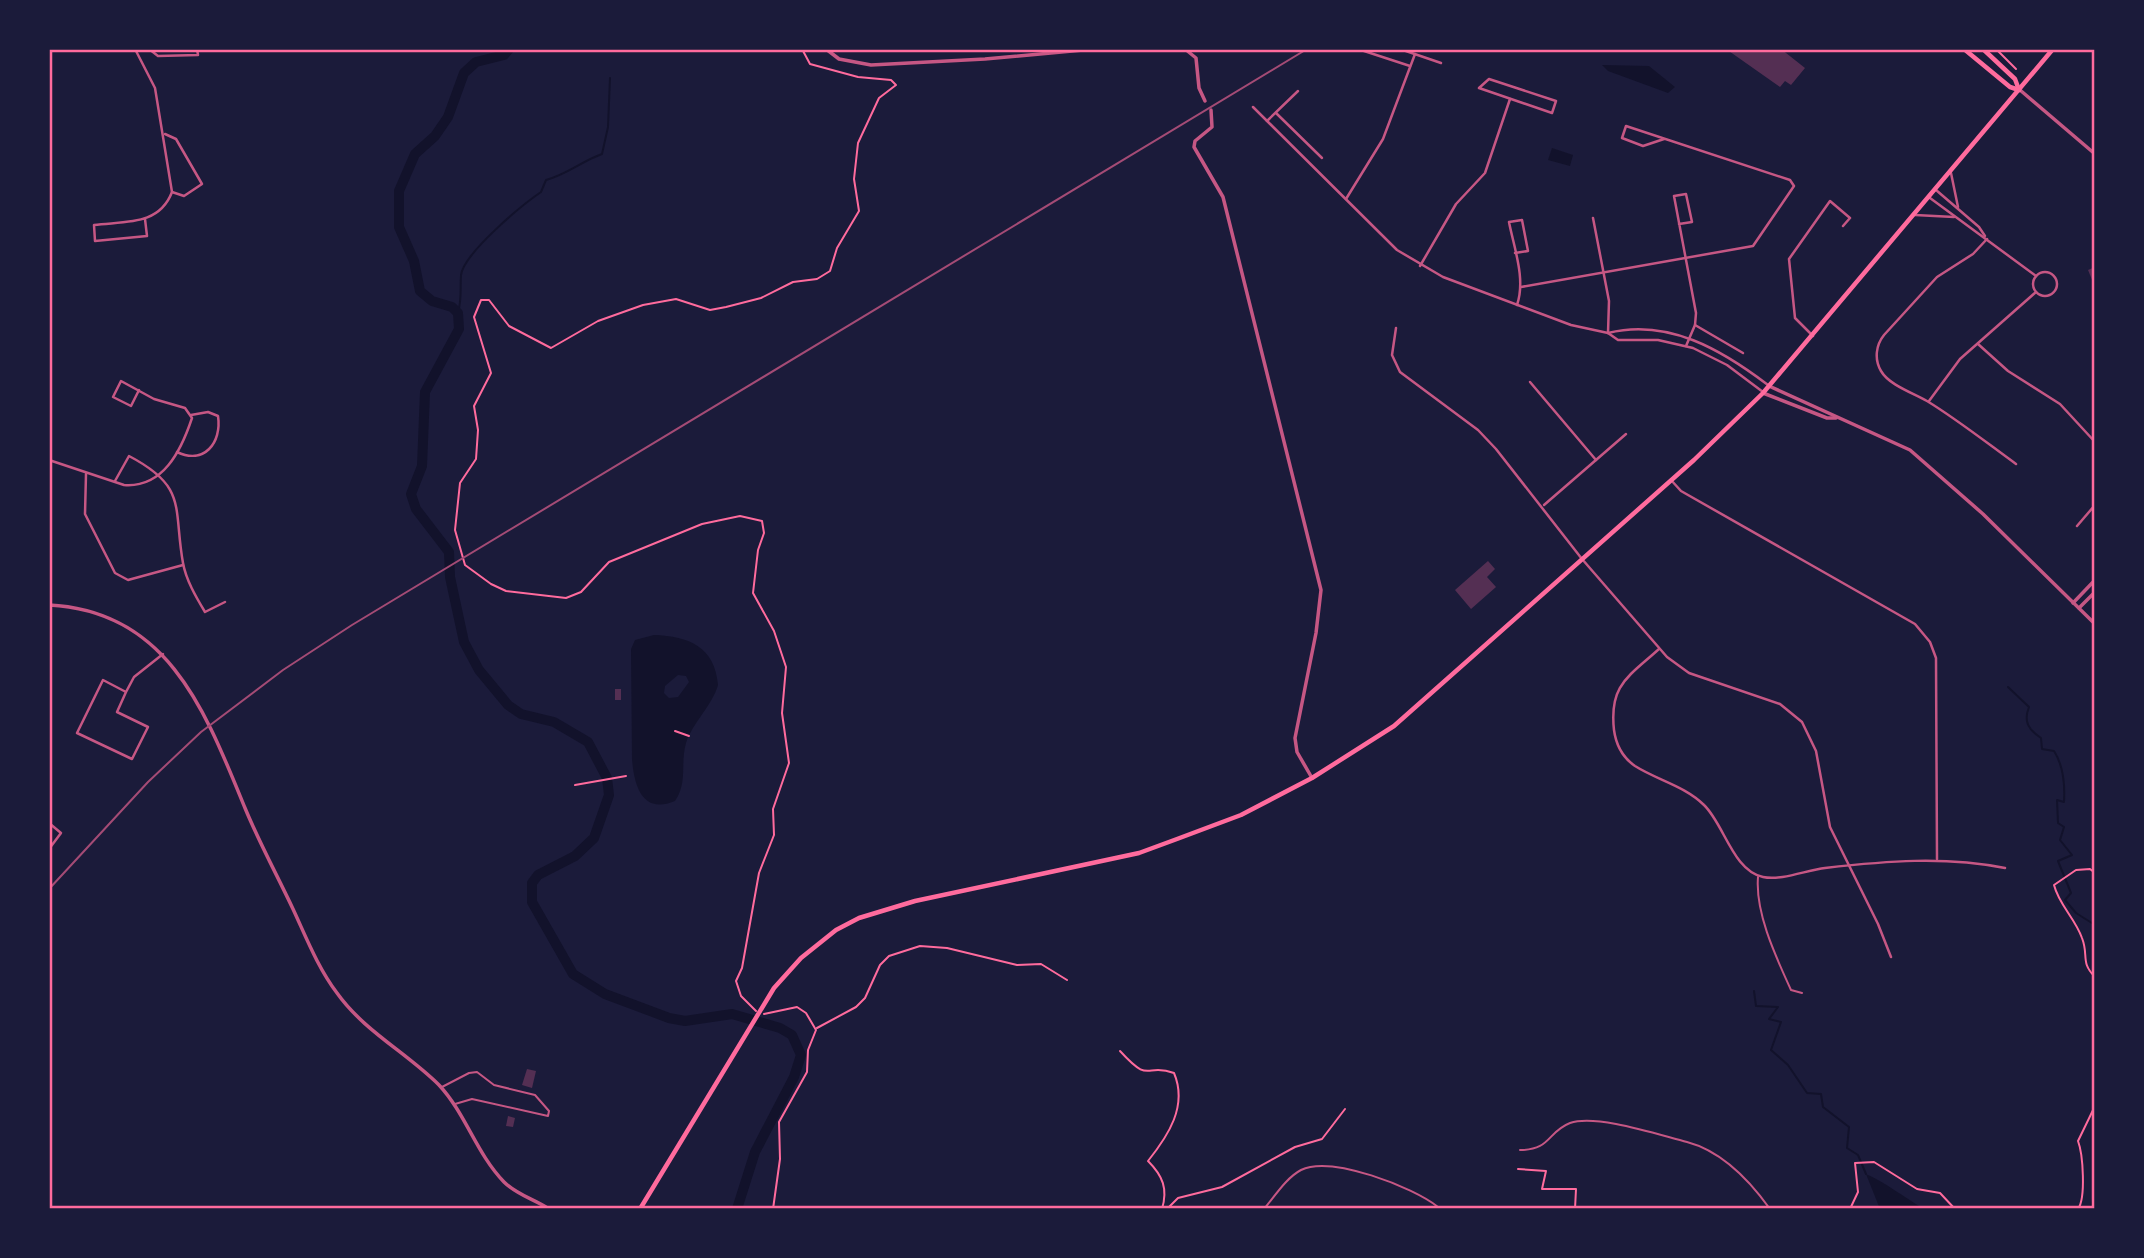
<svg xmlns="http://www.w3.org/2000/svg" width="2144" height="1258" viewBox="0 0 2144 1258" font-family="Rubik,sans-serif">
  <rect width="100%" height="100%" fill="#1b1b3a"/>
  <g fill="#12122b" fill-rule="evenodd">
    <polygon points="1602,65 1649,66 1675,87 1668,93 1608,71"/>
    <polygon points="1552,148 1573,155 1570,166 1548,160"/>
    <path d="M654 635C689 636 715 647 718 685 712 706 693 722 686 743 680 764 688 782 675 801 642 815 634 785 632 759L631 649 635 640ZM678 675 686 676 689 682 678 697 669 698 664 693 665 686Z"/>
    <path d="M2095 1135V1209H2089C2097 1193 2091 1156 2095 1135Z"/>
    <path d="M1866 1174C1886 1183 1904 1197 1924 1209H1880Z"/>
  </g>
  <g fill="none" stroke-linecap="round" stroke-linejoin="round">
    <g stroke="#12122b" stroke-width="2">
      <path d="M458 313C462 298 460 289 461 275 464 253 522 205 541 192L546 180C568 174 582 161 602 154L608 127 610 78"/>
      <path d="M2008 687 2029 707C2023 722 2029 730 2041 738L2042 749 2054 751C2063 765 2065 785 2064 802L2057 800 2058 823 2064 827 2060 840 2072 855 2058 861 2071 893 2065 900 2076 913 2095 925"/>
      <polyline points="1754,991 1756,1006 1778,1007 1769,1019 1781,1022 1771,1050 1788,1065 1807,1093 1821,1094 1823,1107 1849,1127 1847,1148 1858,1155 1866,1174"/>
    </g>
    <polyline stroke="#12122b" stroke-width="10" points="509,49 504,55 476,62 464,73 448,117 435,136 415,154 399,191 399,227 414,261 420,291 432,301 452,307 458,313 459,329 425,392 422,466 411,494 416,509 449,552 450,577 464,642 479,670 508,705 521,714 554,722 588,742 607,778 609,795 594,838 575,856 538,875 532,883 532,902 573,974 605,994 669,1018 685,1021 732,1014 780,1028 792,1035 801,1055 794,1077 755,1152 737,1209"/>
  </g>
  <g fill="#542f53">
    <polygon points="1726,49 1781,49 1805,68 1791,85 1785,81 1780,87"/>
    <polygon points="2095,267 2095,287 2088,270"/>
    <polygon points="1488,561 1495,569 1487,577 1496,587 1471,609 1455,590"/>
    <rect x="615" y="689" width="6" height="11"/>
    <polygon points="527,1069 536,1071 532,1088 522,1085"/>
    <polygon points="508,1116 515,1118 513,1127 506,1126"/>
  </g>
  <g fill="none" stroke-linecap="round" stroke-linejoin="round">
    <g stroke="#ff6b9d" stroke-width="2">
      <polyline points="1996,49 2016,69"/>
      <polyline points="675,731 689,736"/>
      <polyline points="575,785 626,776"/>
      <path d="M2095 873 2090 869 2076 870 2054 885C2059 905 2075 918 2082 938 2089 956 2080 962 2095 977"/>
      <polyline points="756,1011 741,996 736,981 742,968 759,873 774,835 773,809 789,763 782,713 786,667 774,631 753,593 758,550 764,533 762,521 740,516 702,524 609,562 581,592 566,598 506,591 491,584 465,565 455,530 460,483 476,459 478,430 474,406 491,373 474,317 481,300 489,300 509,326 551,348 598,321 643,305 676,299 710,310 726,307 761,298 793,282 817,279 830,271 837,248 859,211 854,179 858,143 879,98 896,85 891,80 858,77 810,64 802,49"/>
      <polyline points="764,1014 797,1007 806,1013 816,1030 808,1050 807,1072 779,1122 780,1159 773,1209"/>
      <polyline points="817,1028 856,1007 865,998 880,965 889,956 920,946 947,948 1017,965 1041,964 1067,980"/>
      <path d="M1120 1051C1152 1086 1144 1062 1174 1073 1188 1106 1168 1136 1148 1161 1163 1176 1168 1189 1162 1209"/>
      <polyline points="1518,1169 1546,1171 1542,1189 1576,1189 1575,1209"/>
      <polyline points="1167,1209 1178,1198 1222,1187 1295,1147 1322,1139 1345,1109"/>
      <polyline points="1850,1209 1858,1192 1855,1163 1874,1162 1917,1189 1940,1193 1955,1209"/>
      <path d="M2078 1209C2086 1198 2083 1154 2078 1141L2095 1106"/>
    </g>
    <g stroke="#c65784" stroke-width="2">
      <path d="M1758 877C1755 913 1776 957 1791 990L1802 993"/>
      <polyline points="442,1087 469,1073 477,1072 494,1085 535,1095 549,1111 548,1116 472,1099 455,1104"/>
      <path d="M1520 1150C1551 1150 1547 1132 1570 1123 1597 1114 1659 1135 1687 1142 1721 1151 1750 1181 1770 1209"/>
      <path d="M1264 1209C1275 1196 1286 1178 1301 1170 1331 1155 1413 1187 1438 1207L1436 1209"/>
    </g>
    <g stroke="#c65784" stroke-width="2.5">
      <path d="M135 49 155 88 172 192C159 226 125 221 94 225L95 241 147 236 145 219"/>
      <polyline points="135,49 148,49"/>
      <polyline points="149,49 158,56 198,55 197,49"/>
      <polyline points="1358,49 1410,66"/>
      <polyline points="1400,49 1441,63"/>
      <polygon points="1489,79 1556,101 1552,113 1479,88"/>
      <polyline points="1253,107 1397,250 1443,277 1571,325 1608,333 1618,340 1658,340 1693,348 1727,365 1763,392"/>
      <polyline points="1276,113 1322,158"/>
      <polyline points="1267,121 1298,91"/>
      <polyline points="165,134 176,139 202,184 184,196 172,192"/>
      <polyline points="1951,173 1958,207"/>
      <polyline points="1936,190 1979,227 1985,236"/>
      <polyline points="1930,198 2036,276"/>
      <polyline points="1346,199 1383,139 1415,54"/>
      <polyline points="1915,215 1954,217"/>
      <polyline points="1593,218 1609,301 1608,333"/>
      <polyline points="1679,224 1692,222 1686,194 1674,196 1696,313 1695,325 1686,346"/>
      <path d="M1987 239 1973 254 1937 277 1884 335C1876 345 1874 359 1881 371 1889 385 1913 393 1927 401 1958 420 1987 443 2016 464"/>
      <path d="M1515 253 1528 251 1522 220 1509 222C1514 248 1526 279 1517 305"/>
      <polyline points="1420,266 1456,204 1485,173 1510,99"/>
      <circle cx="2045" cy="284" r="12"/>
      <polyline points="1521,287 1753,246 1794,186 1790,180 1626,126 1622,138 1643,146 1664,139"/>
      <polyline points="1695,325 1743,353"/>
      <polyline points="1396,328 1392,355 1400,372 1478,430 1496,449 1582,559 1667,657 1689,673 1780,704 1802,722 1816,751 1830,827 1878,924 1891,957"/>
      <path d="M1608 333C1668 318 1722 350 1768 385"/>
      <polyline points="1813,336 1795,318 1789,259 1830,201 1850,218 1843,226"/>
      <polyline points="1978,344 2008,371 2060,404 2095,442"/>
      <polyline points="1530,382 1596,460"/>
      <polyline points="1929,401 1960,359 2036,292"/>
      <path d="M177 452C204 465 222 443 218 416L208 412 191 415"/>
      <path d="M49 460 124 485C163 488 181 451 192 418L185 408 154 399 121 381 113 397 131 406 139 390"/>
      <polyline points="86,474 85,514 115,573 128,580 183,565"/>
      <polyline points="1671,480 1681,491 1915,624 1930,642 1936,658 1937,859"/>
      <path d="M115 481 129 456C188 487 173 507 183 563 186 580 196 597 205 612L225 602"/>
      <polyline points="1544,505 1626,434"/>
      <polyline points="2077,526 2095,505"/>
      <path d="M1659 649C1628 677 1609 685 1614 730 1616 745 1622 757 1635 766 1657 780 1685 786 1704 805 1724 824 1733 871 1763 877 1781 881 1807 870 1825 868 1886 861 1944 856 2005 868"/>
      <polyline points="126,692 117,712 148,727 132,759 77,733 103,680 126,692 134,677 163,654"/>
      <polyline points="49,823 61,833 49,849"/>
    </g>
    <g stroke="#c65784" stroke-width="3.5">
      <polyline points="826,49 839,59 871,65 985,59 1094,49"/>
      <polyline points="1185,49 1196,58 1199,88 1205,101"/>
      <polyline points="2020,90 2095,154"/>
      <polyline points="1211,110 1212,127 1195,141 1194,147 1223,197 1321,590 1316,633 1295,738 1297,752 1312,778"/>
      <polyline points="1769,386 1910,450 1983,514 2095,624"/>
      <polyline points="1763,393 1827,418 1836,418"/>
      <polyline points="2073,603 2095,580"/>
      <path d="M49 605C169 611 206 713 245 808 259 842 277 875 293 909 306 937 318 968 337 993 364 1031 407 1053 439 1085 466 1114 476 1153 504 1182 517 1195 534 1199 549 1209"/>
      <polyline points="2079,608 2095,592"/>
    </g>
    <g stroke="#ff6b9d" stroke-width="4.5">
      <polyline points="1964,49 2010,87 2019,90"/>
      <polyline points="1983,49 2015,79 2019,90"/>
    </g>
    <polyline stroke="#ff6b9d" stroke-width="4.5" points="640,1209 774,988 801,958 836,930 859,918 915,901 1139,853 1177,839 1241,815 1312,778 1394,726 1694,460 1763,393 2053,49"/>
    <polyline stroke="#a44b75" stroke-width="2" points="49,889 148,782 201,732 283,670 352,625 1307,49"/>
  </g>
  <rect width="2144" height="1258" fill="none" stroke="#1b1b3a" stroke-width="102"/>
  <rect x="51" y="51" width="2042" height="1156" fill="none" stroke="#ff6b9d" stroke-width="2.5"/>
</svg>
